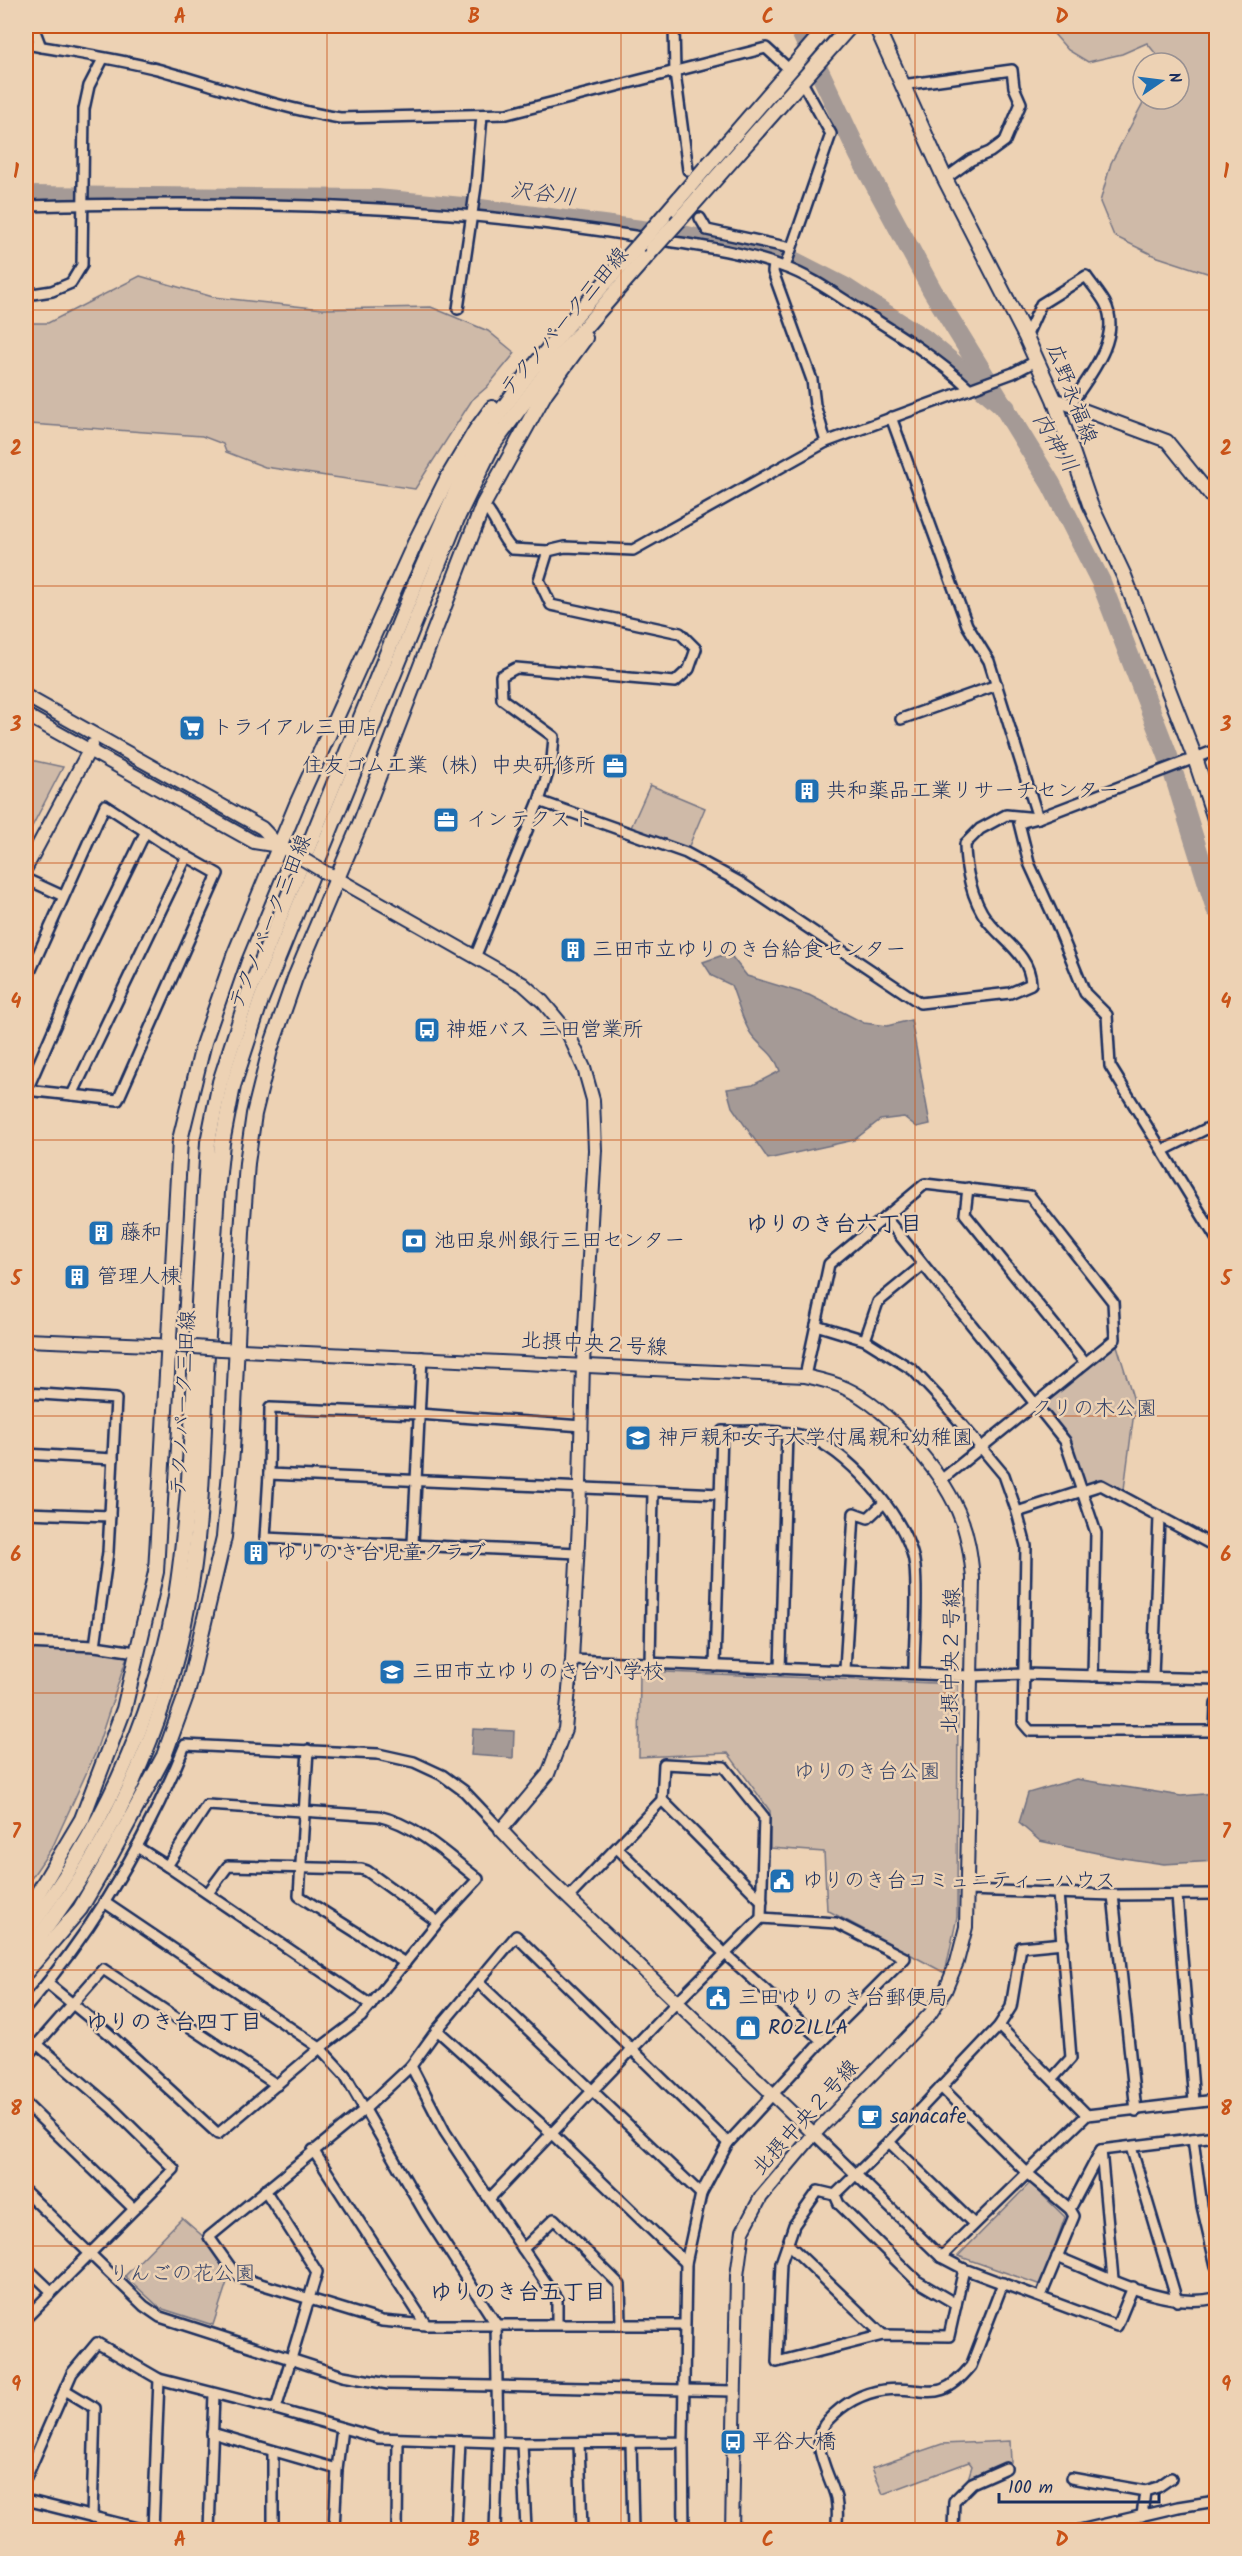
<svg xmlns="http://www.w3.org/2000/svg" width="1242" height="2556" viewBox="0 0 1242 2556" font-family="Kalam,'Klee One',sans-serif">
  <rect width="100%" height="100%" fill="#edd2b4"/>
  <filter id="ink" filterUnits="userSpaceOnUse"><feTurbulence type="fractalNoise" baseFrequency=".0167" numOctaves="2"/><feDisplacementMap in="SourceGraphic" scale="12" xChannelSelector="R" yChannelSelector="G"/><feConvolveMatrix kernelMatrix="1 2 1 2 8 2 1 2 1" color-interpolation-filters="sRGB"/></filter>
  <g filter="url(#ink)">
    <g fill="#cfbaa8" stroke="#757483" stroke-width="1.5">
      <polygon points="1047,26 1216,26 1216,276 1155,256 1114,236 1100,202 1111,163 1145,99 1179,99 1179,63 1159,63 1156,54 1147,43 1122,54 1088,62 1068,50"/>
      <polygon points="140,276 213,297 323,309 431,307 488,331 515,353 487,387 472,400 415,489 265,467 226,452 223,444 202,436 30,424 26,427 26,323 48,323"/>
      <polygon points="26,759 63,767 26,838"/>
      <polygon points="650,785 705,808 686,853 629,832"/>
      <polygon points="1115,1339 1135,1404 1123,1497 1101,1485 1082,1491 1065,1441 1036,1403"/>
      <polygon points="26,1643 129,1651 95,1754 53,1846 26,1886"/>
      <polygon points="640,1671 958,1684 957,1917 945,1973 827,1910 824,1852 770,1848 770,1811 728,1753 639,1757"/>
      <polygon points="1030,2183 1065,2217 1041,2285 958,2256"/>
      <polygon points="182,2218 206,2239 229,2276 213,2325 160,2308 125,2276"/>
      <polygon points="1010,2441 1011,2462 1006,2468 972,2483 968,2479 972,2466 969,2462 883,2494 872,2468 942,2444"/>
    </g>
    <g fill="#a59a96" stroke="#6e6f80" stroke-width="1.5">
      <path d="M729 953 747 976 809 995 864 1023 887 1026 911 1020 930 1124 917 1127 904 1117 880 1120 854 1140 768 1159 732 1107 727 1089 753 1085 780 1071C773 1051 763 1050 751 1034 743 1023 737 999 731 985L712 976 703 962Z"/>
      <polygon points="473,1729 514,1731 513,1758 471,1755"/>
      <polygon points="1076,1779 1181,1796 1216,1793 1216,1861 1164,1864 1116,1857 1040,1841 1019,1823 1028,1793"/>
    </g>
    <g fill="none" stroke-linecap="round" stroke-linejoin="round">
      <g stroke="#a59a96" stroke-width="20">
        <polyline points="798,26 859,155 932,290 1051,484 1101,582 1168,756 1216,909"/>
        <polyline points="26,196 377,199 473,208 687,236 795,262 844,287 924,339 1006,408"/>
      </g>
      <g stroke="#1b2f5e" stroke-width="14">
        <g id="minor">
          <polyline points="33,26 41,47"/>
          <polyline points="674,26 675,73 688,170"/>
          <path d="M26 44C69 52 114 58 157 69 218 86 277 108 340 118L507 114 766 48 790 70"/>
          <polyline points="902,85 1012,70 1014,87 1021,103 1005,141 990,152 971,160 945,179"/>
          <path d="M26 206C228 201 433 203 634 236 683 244 737 249 784 267 810 276 835 294 857 308 897 333 936 357 970 389"/>
          <polyline points="700,218 707,230 791,248"/>
          <polyline points="774,264 773,272 812,380 815,405 826,442"/>
          <polyline points="785,267 831,134 802,82"/>
          <polyline points="26,295 52,291 71,283 82,265 84,109 89,86 103,59"/>
          <polyline points="458,309 476,186 482,115"/>
          <path d="M1026 337 1041 304 1086 276C1092 285 1100 294 1105 303 1123 337 1088 378 1070 405"/>
          <polyline points="891,417 967,625 989,661 1038,818"/>
          <path d="M483 505C499 521 497 534 512 549L548 551"/>
          <polyline points="901,719 997,685"/>
          <polyline points="1216,750 1038,818 1019,823 1029,863 1056,922 1085,993 1107,1015 1110,1066 1216,1238"/>
          <path d="M539 801 686 853 741 883 920 1003 1010 993 1031 984C1030 955 1003 941 987 920 972 900 965 868 965 844L980 829 1006 815 1038 818"/>
          <polyline points="26,879 63,896"/>
          <polyline points="476,955 539,801 552,760 554,737 502,699 501,676 516,668 675,682 689,669 696,649 680,633 551,605 539,580 548,551 565,547 633,550 826,442 1013,373 1036,361"/>
          <polyline points="26,981 105,805 163,843 218,874 118,1100 26,1090"/>
          <polyline points="27,1090 89,948 146,831"/>
          <polyline points="72,1095 187,856"/>
          <polyline points="1164,1150 1216,1124"/>
          <polyline points="968,1188 965,1214 1085,1363"/>
          <polyline points="885,1217 1065,1441 1096,1533 1093,1676"/>
          <polyline points="816,1325 829,1264 925,1184 1030,1196 1113,1302 1115,1339 941,1480"/>
          <polyline points="865,1340 878,1302 923,1265"/>
          <polyline points="805,1376 816,1325 865,1340 913,1370 943,1402 1004,1475 1017,1512 1101,1485 1216,1547"/>
          <polyline points="26,1393 116,1399 108,1552 95,1646"/>
          <polyline points="582,1426 419,1414 270,1408 269,1474 720,1494"/>
          <polyline points="26,1454 113,1459"/>
          <polyline points="269,1474 265,1538 577,1553"/>
          <polyline points="1017,1512 1026,1546 1023,1723 1030,1731 1215,1731 1216,1704"/>
          <polyline points="26,1513 110,1516"/>
          <polyline points="413,1543 422,1357"/>
          <polyline points="26,1643 95,1646 129,1651"/>
          <polyline points="572,1660 971,1676 1024,1674 1216,1679"/>
          <polyline points="650,1664 653,1491"/>
          <path d="M715 1666 722 1431C751 1432 785 1428 813 1439 852 1455 911 1524 915 1567 918 1601 914 1638 914 1672"/>
          <polyline points="780,1669 787,1433"/>
          <polyline points="845,1670 854,1513 868,1518 884,1503"/>
          <polyline points="1153,1676 1159,1517"/>
          <polyline points="308,1750 299,1896 405,1963"/>
          <polyline points="662,1800 762,1901"/>
          <polyline points="617,1848 724,1953 822,2041"/>
          <polyline points="167,1866 371,2005"/>
          <polyline points="967,1890 1113,1895 1216,1894"/>
          <polyline points="208,1893 228,1866 361,1869 367,1871 438,1922"/>
          <polyline points="1113,1895 1136,2111"/>
          <polyline points="1177,1896 1194,2102"/>
          <polyline points="104,1902 320,2048 345,2075 426,2215 496,2324 498,2442 495,2530"/>
          <polyline points="478,1982 701,2194"/>
          <path d="M47 1983 108 2033 218 2134 320 2048 361 2017 438 1922 478 1879C447 1855 417 1825 378 1816L207 1805 167 1866 137 1847"/>
          <path d="M26 2008C94 1930 146 1840 185 1745L378 1754 414 1762 442 1775 464 1791 501 1830"/>
          <polyline points="999,2026 1087,2115"/>
          <polyline points="437,2030 551,2133 686,2263"/>
          <polyline points="26,2057 103,1969 277,2085"/>
          <polyline points="411,2066 445,2132 489,2199 678,2001 761,1918 764,1817 724,1767 664,1764 662,1800 568,1898"/>
          <polyline points="1053,2078 1071,2058 1058,1893"/>
          <polyline points="941,2087 1028,2174 1070,2209 1074,2216 1041,2296"/>
          <polyline points="26,2104 134,2209"/>
          <polyline points="814,2134 941,2257 964,2269 1117,2326 1133,2287"/>
          <polyline points="1193,2139 1202,2206 1216,2266"/>
          <polyline points="889,2142 974,2224"/>
          <polyline points="1131,2147 1177,2301"/>
          <polyline points="313,2150 426,2325"/>
          <polyline points="1101,2150 1113,2279"/>
          <polyline points="265,2190 317,2272 276,2409 378,2438 522,2443 683,2442 686,2263 701,2194 728,2143 822,2041 905,1958 836,1923 761,1918"/>
          <polyline points="26,2192 144,2306 160,2317 343,2376 388,2384 734,2391"/>
          <polyline points="835,2195 839,2204 917,2281 956,2304"/>
          <polyline points="489,2199 557,2299 557,2324"/>
          <polyline points="1070,2209 1101,2150 1216,2136"/>
          <polyline points="788,2244 883,2335"/>
          <polyline points="523,2249 554,2219 620,2285 621,2324"/>
          <polyline points="941,2257 1087,2115 1216,2100"/>
          <path d="M1057 2257C1106 2276 1163 2310 1216 2298"/>
          <polyline points="26,2267 51,2291"/>
          <polyline points="964,2269 949,2336 883,2335 777,2362 781,2263 794,2225 818,2191 835,2195 889,2142 999,2026 1011,2007 1021,1947 1063,1943"/>
          <polyline points="26,2318 174,2169 113,2109 37,2044"/>
          <polyline points="683,2325 426,2325 382,2321 241,2278 233,2271 209,2237 364,2110 411,2066 437,2030 516,1936 728,2143"/>
          <polyline points="65,2390 95,2408 92,2517"/>
          <polyline points="212,2433 337,2469"/>
          <polyline points="631,2442 633,2530"/>
          <polyline points="683,2442 684,2530"/>
          <polyline points="522,2443 526,2530"/>
          <polyline points="579,2443 582,2530"/>
          <polyline points="273,2451 273,2530"/>
          <polyline points="26,2478 72,2373 97,2343 159,2379 276,2409"/>
          <polyline points="1071,2478 1145,2491 1142,2516"/>
          <polyline points="1145,2491 1158,2487 1171,2478"/>
          <polyline points="26,2500 145,2530"/>
          <polyline points="153,2530 159,2379"/>
          <polyline points="209,2530 214,2394"/>
          <polyline points="334,2530 337,2469 342,2428"/>
          <polyline points="397,2530 398,2439"/>
          <polyline points="456,2530 460,2441"/>
          <path d="M836 2530C838 2519 838 2510 836 2498 830 2474 807 2442 828 2420 843 2404 862 2393 884 2390 925 2385 938 2407 971 2366L1003 2283"/>
          <polyline points="953,2530 954,2501 972,2483 1006,2468"/>
          <polyline points="1080,2530 1178,2507 1216,2501"/>
        </g>
      </g>
      <g stroke="#1b2f5e" stroke-width="16">
        <g id="tertiary">
          <polyline points="1054,399 1167,441 1216,502"/>
          <polyline points="26,696 262,828 279,846"/>
          <polyline points="26,715 254,842 279,846 291,852"/>
          <polyline points="26,868 92,745"/>
          <polyline points="329,874 523,984 543,1002 567,1031 584,1068 593,1100 595,1150 583,1364 579,1522 572,1660 565,1729 548,1774 501,1830 535,1866 814,2134"/>
          <polyline points="26,1340 177,1346"/>
          <path d="M221 1349 805 1376C818 1379 833 1382 845 1388 887 1407 940 1470 958 1511 968 1533 971 1556 973 1578L966 1927 957 1962 945 1991 930 2014 814 2134 761 2197 743 2231 737 2276 732 2530"/>
        </g>
      </g>
      <g stroke="#1b2f5e" stroke-width="18">
        <g id="secondary">
          <polyline points="876,26 945,179 1026,337 1054,399 1090,504 1124,576 1195,758 1216,822"/>
          <polyline points="663,217 828,26"/>
          <polyline points="679,220 850,26"/>
          <polyline points="26,1913 82,1819 124,1709 156,1572 180,1140 204,1042 234,956 297,804 350,687 415,543 448,477 476,430 492,408"/>
          <path d="M26 1932C98 1838 152 1724 174 1607 182 1565 185 1522 189 1480L208 1142 220 1082 248 995 421 570 461 480 493 422 531 370 578 313 638 246"/>
          <path d="M26 1953C107 1855 164 1734 187 1608 202 1530 203 1452 206 1373 209 1312 213 1252 217 1192L222 1143 233 1086 261 1000 458 516 492 446 551 366 653 249"/>
          <polyline points="26,1972 80,1909 105,1866 164,1756 188,1690 224,1537 232,1451 242,1232 247,1163 254,1114 270,1050 295,978 360,824 483,505 545,393 585,338"/>
        </g>
      </g>
      <use href="#minor" stroke="#edd2b4" stroke-width="9"/>
      <use href="#tertiary" stroke="#edd2b4" stroke-width="12"/>
      <use href="#secondary" stroke="#edd2b4" stroke-width="14"/>
      <g stroke="#1b2f5e" stroke-width="16" stroke-linecap="butt">
        <g id="tertiary-bridge">
          <polyline points="291,852 326,873"/>
          <polyline points="181,1346 221,1349"/>
        </g>
      </g>
      <g stroke="#1b2f5e" stroke-width="18" stroke-linecap="butt">
        <g id="secondary-bridge">
          <polyline points="638,246 663,217"/>
          <polyline points="653,249 679,220"/>
        </g>
      </g>
      <use href="#tertiary-bridge" stroke="#edd2b4" stroke-width="12"/>
      <use href="#secondary-bridge" stroke="#edd2b4" stroke-width="14"/>
    </g>
  </g>
  <path fill="none" stroke="#c95318" stroke-width="1.5" stroke-opacity="0.55" d="M327 26V2530M621 26V2530M915 26V2530M26 310H1216M26 586H1216M26 863H1216M26 1140H1216M26 1416H1216M26 1693H1216M26 1970H1216M26 2246H1216"/>
  <defs>
    <g id="supermarket-square" transform="scale(1.35)"><rect x="-9" y="-9" width="18" height="18" rx="4" fill="#1f6fb2" stroke="#edd2b4"/><path d="M-6-5.5h2.5l.6 2H6L4.5 2H-2.5L-4.4-4H-6ZM-1.5 3.2a1.3 1.3 0 1 0 .1 0ZM3 3.2a1.3 1.3 0 1 0 .1 0Z" fill="#fff"/></g>
    <g id="office-square" transform="scale(1.35)"><rect x="-9" y="-9" width="18" height="18" rx="4" fill="#1f6fb2" stroke="#edd2b4"/><path d="M-6-3h4V-5.5h4V-3h4V5H-6ZM-1-4.5V-3h2v-1.5ZM-6 0V1H6V0Z" fill="#fff"/></g>
    <g id="building-square" transform="scale(1.35)"><rect x="-9" y="-9" width="18" height="18" rx="4" fill="#1f6fb2" stroke="#edd2b4"/><path d="M-4-6H4V6H1V3H-1V6H-4ZM-2.5-4.3h1.7v1.8h-1.7ZM.8-4.3h1.7v1.8H.8ZM-2.5-1h1.7V.8h-1.7ZM.8-1h1.7V.8H.8Z" fill="#fff"/></g>
    <g id="bus-square" transform="scale(1.35)"><rect x="-9" y="-9" width="18" height="18" rx="4" fill="#1f6fb2" stroke="#edd2b4"/><path d="M-5-6H5V4H4V6H2V4H-2V6H-4V4H-5ZM-3.5-4V0h7V-4ZM-3.5 1.2v1.5H-2V1.2ZM2 1.2v1.5H3.5V1.2Z" fill="#fff"/></g>
    <g id="bank-square" transform="scale(1.35)"><rect x="-9" y="-9" width="18" height="18" rx="4" fill="#1f6fb2" stroke="#edd2b4"/><path d="M-6-4H6V4H-6ZM0-2.3a2.3 2.3 0 1 0 0 4.6a2.3 2.3 0 1 0 0-4.6Z" fill="#fff"/></g>
    <g id="school-square" transform="scale(1.35)"><rect x="-9" y="-9" width="18" height="18" rx="4" fill="#1f6fb2" stroke="#edd2b4"/><path d="M0-5L7-2L0 1L-7-2ZM-4 1L0 2.5L4 1V4Q0 6-4 4Z" fill="#fff"/></g>
    <g id="civic-square" transform="scale(1.35)"><rect x="-9" y="-9" width="18" height="18" rx="4" fill="#1f6fb2" stroke="#edd2b4"/><path d="M-.6-6.5H3V-4.5H.6V-3L4-1V1h2V6H-6V1h2V-1L-.6-3ZM-1.2 2.5V6h2.4V2.5Z" fill="#fff"/></g>
    <g id="shop-square" transform="scale(1.35)"><rect x="-9" y="-9" width="18" height="18" rx="4" fill="#1f6fb2" stroke="#edd2b4"/><path d="M-5-2.5h2.3a2.7 3.5 0 0 1 5.4 0H5L5.5 6h-11ZM-1.5-2.5h3a1.5 2.3 0 0 0-3 0Z" fill="#fff"/></g>
    <g id="cafe-square" transform="scale(1.35)"><rect x="-9" y="-9" width="18" height="18" rx="4" fill="#1f6fb2" stroke="#edd2b4"/><path d="M-5.5-4.5H6V0H3Q3 3.5 0 3.5H-2.5Q-5.5 3.5-5.5 0ZM3-3.2v2h1.7v-2ZM-6 4.5H4V6H-6Z" fill="#fff"/></g>
  </defs>
  <g fill-rule="evenodd">
    <use href="#supermarket-square" x="192" y="728"/>
    <use href="#office-square" x="615" y="766"/>
    <use href="#building-square" x="807" y="791"/>
    <use href="#office-square" x="446" y="820"/>
    <use href="#building-square" x="573" y="950"/>
    <use href="#bus-square" x="427" y="1030"/>
    <use href="#building-square" x="101" y="1233"/>
    <use href="#bank-square" x="414" y="1241"/>
    <use href="#building-square" x="77" y="1277"/>
    <use href="#school-square" x="638" y="1438"/>
    <use href="#building-square" x="256" y="1553"/>
    <use href="#school-square" x="392" y="1672"/>
    <use href="#civic-square" x="782" y="1881"/>
    <use href="#civic-square" x="718" y="1998"/>
    <use href="#shop-square" x="748" y="2028"/>
    <use href="#cafe-square" x="870" y="2117"/>
    <use href="#bus-square" x="733" y="2442"/>
  </g>
  <g text-anchor="middle" dominant-baseline="central" stroke-width="5" stroke-linejoin="round" paint-order="stroke">
    <g font-size="21" fill="#1b2f5e" stroke="#edd2b4">
      <text transform="translate(565 322) rotate(-50)">テクノパーク三田線</text>
      <text transform="translate(1071 394) rotate(69)">広野永福線</text>
      <text transform="translate(271 922) rotate(-68)">テクノパーク三田線</text>
      <text transform="translate(594 1345) rotate(3)">北摂中央２号線</text>
      <text transform="translate(184 1403) rotate(-87)">テクノパーク三田線</text>
      <text transform="translate(952 1661) rotate(-89)">北摂中央２号線</text>
      <text transform="translate(806 2118) rotate(-48)">北摂中央２号線</text>
    </g>
    <g font-size="21" fill="#1b2f5e" stroke="#edd2b4" text-anchor="start">
      <text x="212" y="728">トライアル三田店</text>
      <text x="596" y="766" text-anchor="end">住友ゴム工業（株）中央研修所</text>
      <text x="826" y="791">共和薬品工業リサーチセンター</text>
      <text x="466" y="820">インテクスト</text>
      <text x="592" y="950">三田市立ゆりのき台給食センター</text>
      <text x="446" y="1030">神姫バス 三田営業所</text>
      <text x="120" y="1233">藤和</text>
      <text x="434" y="1241">池田泉州銀行三田センター</text>
      <text x="97" y="1277">管理人棟</text>
      <text x="658" y="1438">神戸親和女子大学付属親和幼稚園</text>
      <text x="276" y="1553">ゆりのき台児童クラブ</text>
      <text x="412" y="1672">三田市立ゆりのき台小学校</text>
      <text x="802" y="1881">ゆりのき台コミュニティーハウス</text>
      <text x="738" y="1998">三田ゆりのき台郵便局</text>
      <text x="768" y="2028">ROZILLA</text>
      <text x="890" y="2117">sanacafe</text>
      <text x="752" y="2442">平谷大橋</text>
    </g>
    <g font-size="21" fill="#364469" stroke="#edd2b4">
      <text x="1094" y="1409">クリの木公園</text>
      <text x="867" y="1772">ゆりのき台公園</text>
      <text x="182" y="2274">りんごの花公園</text>
    </g>
    <g font-size="22" font-style="italic" fill="#374469" stroke="#edd2b4">
      <text transform="translate(543 195) rotate(7)">沢谷川</text>
      <text transform="translate(1054 443) rotate(59)">内神川</text>
    </g>
    <g font-size="22" font-weight="bold" fill="#1b2f5e" stroke="#edd2b4">
      <text x="834" y="1225">ゆりのき台六丁目</text>
      <text x="174" y="2023">ゆりのき台四丁目</text>
      <text x="518" y="2293">ゆりのき台五丁目</text>
    </g>
  </g>
  <rect width="1242" height="2556" fill="none" stroke="#edd2b4" stroke-width="66"/>
  <g transform="translate(1161 81) rotate(76)"><circle r="28" fill="#edd2b4" stroke="#999192" stroke-width="1.5"/>
  <path d="M0-4.5L10 22L0 15L-10 22Z" fill="#1f6fb2"/>
  <text y="-9" font-size="16" font-weight="bold" text-anchor="middle" fill="#1b2f5e">N</text>
  </g>
  <path d="M999 2493v9h160v-9" fill="none" stroke="#1b2f5e" stroke-width="3"/>
  <text x="1008" y="2493" font-size="18" fill="#1b2f5e" stroke="#edd2b4" stroke-width="4.5" paint-order="stroke">100 m</text>
  <rect x="33" y="33" width="1176" height="2490" fill="none" stroke="#c95318" stroke-width="2"/>
  <g font-size="20" text-anchor="middle" font-weight="bold" fill="#c95318">
    <text x="180" y="23">A</text>
    <text x="474" y="23">B</text>
    <text x="768" y="23">C</text>
    <text x="1062" y="23">D</text>
    <text x="16" y="178">1</text>
    <text x="1226" y="178">1</text>
    <text x="16" y="455">2</text>
    <text x="1226" y="455">2</text>
    <text x="16" y="731">3</text>
    <text x="1226" y="731">3</text>
    <text x="16" y="1008">4</text>
    <text x="1226" y="1008">4</text>
    <text x="16" y="1285">5</text>
    <text x="1226" y="1285">5</text>
    <text x="16" y="1561">6</text>
    <text x="1226" y="1561">6</text>
    <text x="16" y="1838">7</text>
    <text x="1226" y="1838">7</text>
    <text x="16" y="2115">8</text>
    <text x="1226" y="2115">8</text>
    <text x="16" y="2391">9</text>
    <text x="1226" y="2391">9</text>
    <text x="180" y="2546">A</text>
    <text x="474" y="2546">B</text>
    <text x="768" y="2546">C</text>
    <text x="1062" y="2546">D</text>
  </g>
</svg>
